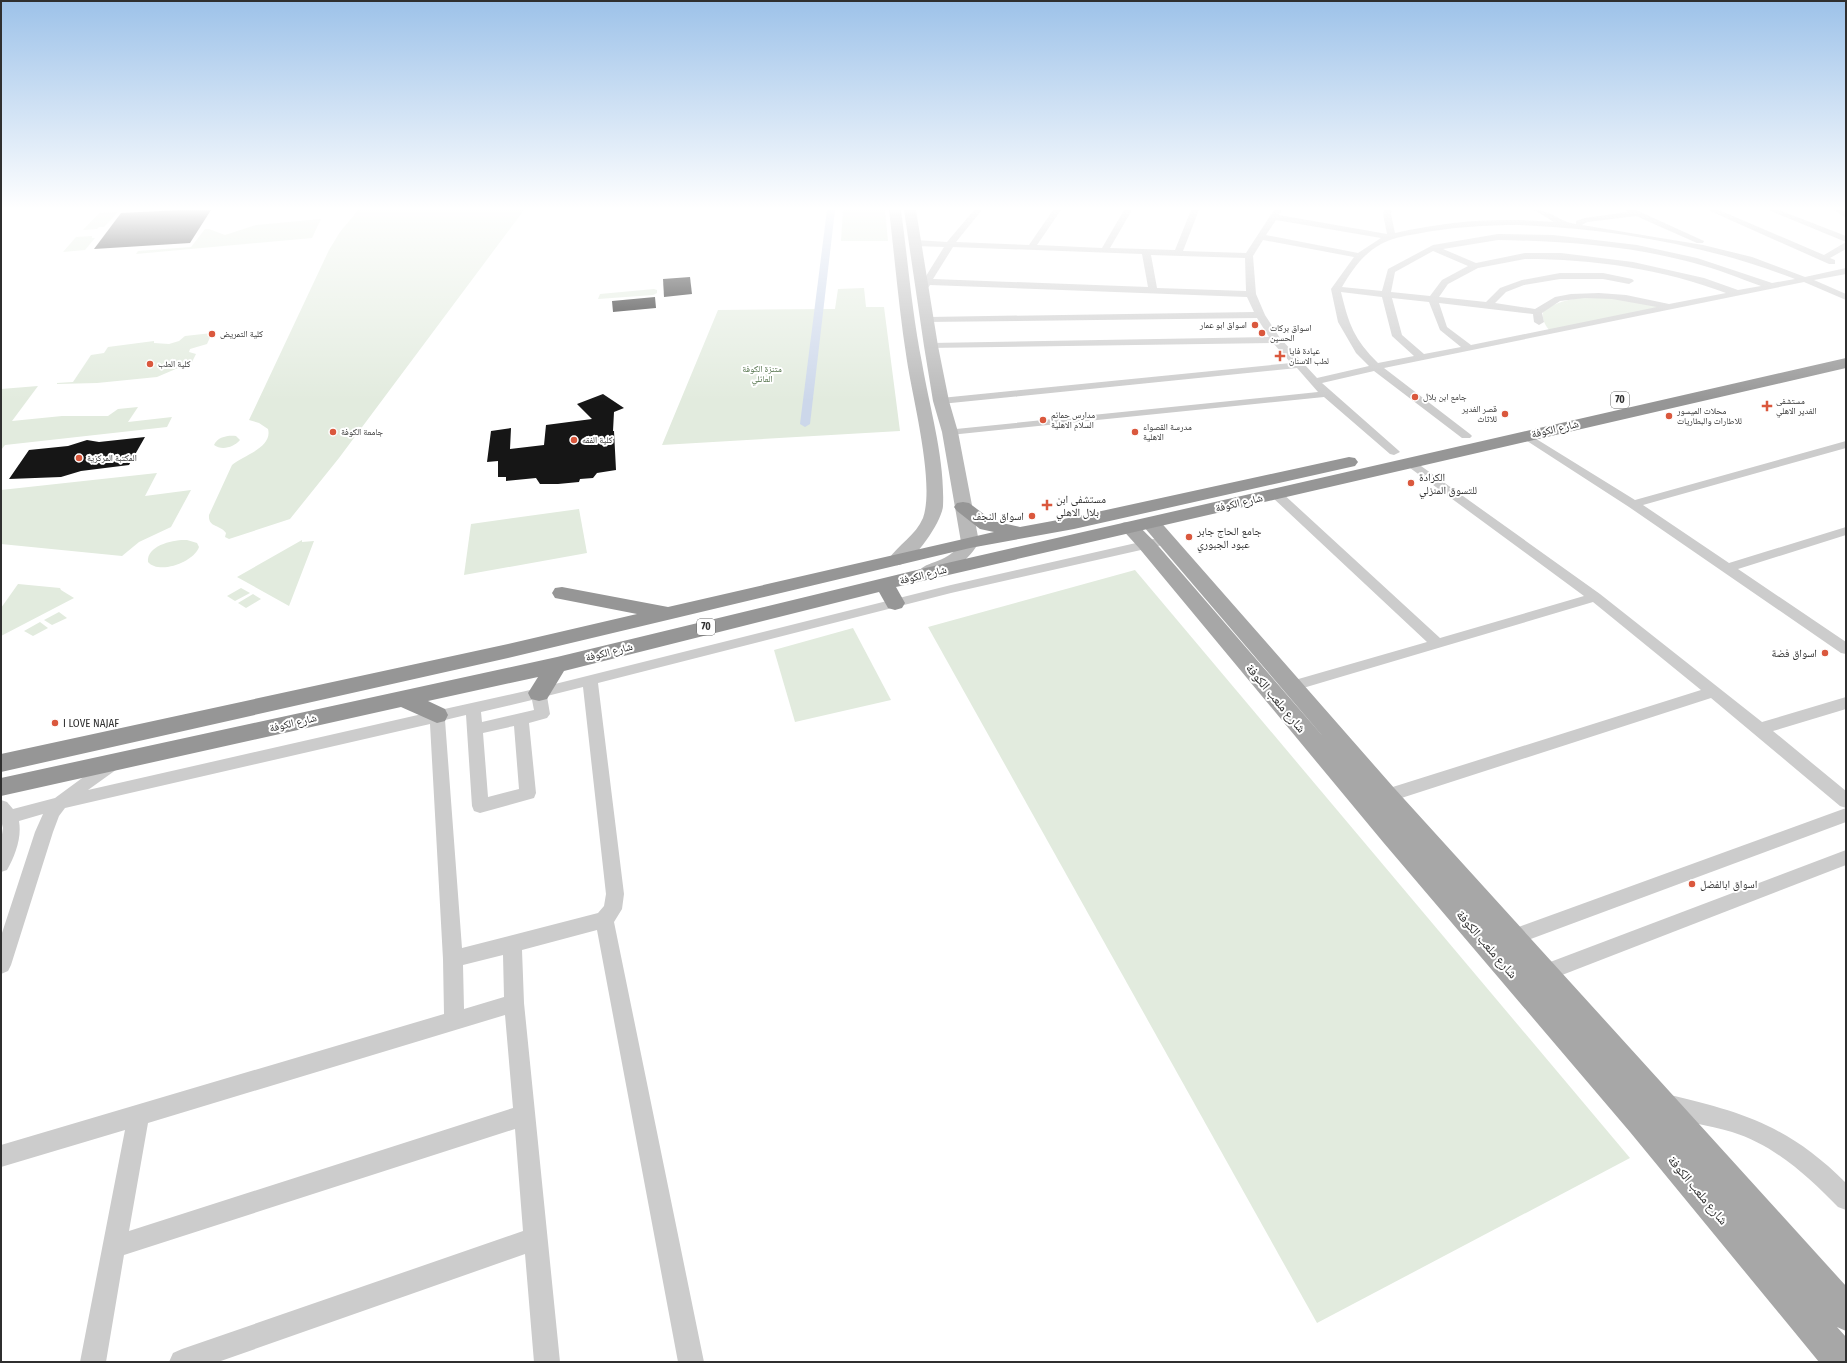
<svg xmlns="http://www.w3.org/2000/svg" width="1847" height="1363" viewBox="0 0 1847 1363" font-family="'Fira Sans Condensed','Noto Naskh Arabic',sans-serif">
  <rect width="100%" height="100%" fill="#fff"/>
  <g fill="#e2ebde">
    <path d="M357 210H524L339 458 290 519 229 539 225 537 226 533C220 524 208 528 209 515L232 465C243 455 273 448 268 429L259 423 249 420 329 250 340 232 355 214Z"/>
    <polygon points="843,210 885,210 888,241 841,241"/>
    <polygon points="118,212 104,227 99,227 97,229 83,230 99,213"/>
    <polygon points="321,219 312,238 136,254 138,251 191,247 205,229 209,229 225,235 256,225"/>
    <polygon points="92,236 92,238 95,238 85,250 63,252 76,237"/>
    <polygon points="864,288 866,307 884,307 900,431 662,445 718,310 835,309 838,289"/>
    <polygon points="654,289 657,290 657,293 653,295 598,299 600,294"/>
    <path d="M1587 297 1627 299 1665 307 1550 331C1545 325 1542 320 1543 312 1556 301 1571 299 1587 297Z"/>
    <polygon points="212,333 207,344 190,349 189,352 196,354 192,362 157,377 97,383 57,384 57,383 73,382 91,355 104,353 108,347 154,341 154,343 169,344 179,341 185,336"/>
    <polygon points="38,386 12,421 62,416 108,416 118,409 138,407 128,422 172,417 167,427 5,445 1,450 1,389"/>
    <path d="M236 436 240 440C234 447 222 451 214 445 217 437 228 435 236 436Z"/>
    <polygon points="157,473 145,496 191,490 171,527 139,542 122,556 1,544 1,490"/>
    <polygon points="579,509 587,553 464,575 471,524"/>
    <path d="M187 540 197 543 199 547C194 562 159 575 148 562 146 545 175 539 187 540Z"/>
    <polygon points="302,540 302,542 314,541 289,606 237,577"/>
    <polygon points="1135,570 1630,1158 1317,1323 928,627"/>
    <polygon points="18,584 60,588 61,590 74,598 1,636 1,608"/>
    <polygon points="241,588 250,593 235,601 227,596"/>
    <polygon points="253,594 261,599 246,608 238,603"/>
    <polygon points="59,612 67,618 52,625 44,620"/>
    <polygon points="40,622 48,628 33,636 24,631"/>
    <polygon points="853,628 891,700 795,722 774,650"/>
  </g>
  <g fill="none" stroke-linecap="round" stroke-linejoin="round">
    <polygon fill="#ccd7ea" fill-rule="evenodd" points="827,210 835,210 810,424 805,427 800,424"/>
  </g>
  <g fill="#161616">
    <polygon points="180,210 211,210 190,243 94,249 121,213"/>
    <polygon points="690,277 692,294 664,297 663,279"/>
    <polygon points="655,297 656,308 613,312 612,301"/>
    <polygon points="603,394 624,408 614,412 613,431 614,431 616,470 597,473 593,478 580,479 579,482 558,484 540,484 536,478 506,481 506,477 498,477 498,461 487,462 491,431 511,428 510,449 544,445 546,425 592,419 577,404"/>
    <polygon points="145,437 129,465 81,471 61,477 9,479 29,450 68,446 87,440 99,442"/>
  </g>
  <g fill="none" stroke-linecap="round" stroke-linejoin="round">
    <g fill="#ccc" fill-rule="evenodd">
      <path d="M974 210H982L956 242 1029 245 1053 210H1061L1037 245 1102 248 1124 210H1132L1110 248 1175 250 1191 210H1199L1183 251 1246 253 1274 210H1282L1279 215 1387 234 1383 214 1384 210H1392L1391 214 1395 233C1447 221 1500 217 1554 222L1534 210C1552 210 1559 222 1576 224V221L1585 218 1627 212 1626 210H1636L1704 241 1703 243H1697L1636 216 1587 222 1582 225 1703 245 1752 257 1805 277 1846 268V274L1814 280 1846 294V300L1804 282 1384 368 1470 434 1472 436 1470 438H1462L1374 371 1322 383 1398 450 1400 452 1394 455 1390 454 1324 397 950 435 944 432 946 430 1318 392 1297 368 941 404 937 403 936 401 941 398 1291 363 1273 343 927 348 926 346 931 343 1269 337 1257 318 925 322 923 320 925 318 928 317 1254 312 1247 297 930 285 926 291H920L918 289 944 247 916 246 912 243 916 240 947 242ZM1276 220 1381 238 1358 253 1266 235ZM1520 225C1614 229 1707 245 1795 279L1772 283 1697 258 1637 245 1553 235 1498 234 1433 245 1388 269 1382 291 1342 287C1352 270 1363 254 1381 244 1392 238 1404 236 1416 234 1451 227 1485 225 1520 225ZM1263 240 1354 257 1331 289 1338 322 1356 353 1369 366 1317 378 1280 338 1265 315 1256 294 1253 256ZM1498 240C1564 241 1631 246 1694 263 1717 269 1739 278 1761 286L1738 290 1704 278 1633 262 1561 253H1525L1476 263 1443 249ZM953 247 1142 254 1148 287 933 279ZM1433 251 1468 266 1442 280 1430 296 1391 292 1395 272ZM1151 255 1245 258 1246 291 1157 288ZM1525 259C1593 259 1663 269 1726 293L1669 304 1626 295 1599 293 1571 294 1555 297 1535 309 1495 303 1506 292 1524 285 1560 279H1603L1629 284 1634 281 1632 279 1603 273H1560L1522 280 1500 288 1486 302 1439 297 1448 284 1478 268ZM1341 292 1382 297 1392 336 1414 356 1378 363C1354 339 1349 325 1341 292ZM1392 298 1429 302 1440 330 1461 347 1424 354 1402 335ZM1585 298 1612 299 1657 307 1471 345 1447 327 1439 303 1533 314 1534 322 1539 325 1544 322 1542 313 1560 301Z"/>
      <polygon points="1708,210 1719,210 1824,255 1846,242 1846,249 1830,258 1835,260 1835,264 1829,264"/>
      <polygon points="1768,210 1779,210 1846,236 1846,242"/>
      <polygon points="1834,210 1843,210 1846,212 1846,218"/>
      <polygon points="1525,432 1635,500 1846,441 1846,448 1643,505 1729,563 1846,527 1846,535 1738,569 1846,642 1846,654 1841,653 1629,507 1521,437 1519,435"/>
      <polygon points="1410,459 1414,461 1600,594 1762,722 1846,697 1846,709 1773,731 1846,791 1846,808 1840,806 1711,698 1386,803 1380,801 1378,796 1380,791 1701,690 1593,602 1293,691 1288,690 1285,686 1288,682 1427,642 1272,497 1270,494 1272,491 1280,491 1440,638 1584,596 1406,465 1404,463 1406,461"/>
      <path d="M1158 538 1163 539 1164 542 1163 545 951 593 598 683 624 894 622 909 614 922 704 1362H678L597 930 522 950 524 1003 560 1362H534L525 1254 218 1362H169L173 1353 182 1349 523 1231 515 1129 124 1255 106 1362H80L125 1130 1 1167V1145L444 1014 443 959 430 724 65 808 59 816 53 832 11 965 8 971 1 974V936L35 832 43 814 19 821C22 838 15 856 7 870L1 872V841L3 828 1 820V800L7 802 13 809 55 798 108 759 114 757 120 759 122 763 120 767 88 790 431 712 437 709 440 710 539 688 951 585ZM583 687 606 894 604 906 598 913 462 948 445 720 466 715 472 806 474 811 480 813 534 798 536 793 529 723 547 718 550 714 547 696ZM532 700 534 710 482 722 481 712ZM514 726 519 789 488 797 483 733ZM503 955 504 997 464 1009 463 965ZM505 1015 513 1108 129 1231 148 1123Z"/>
      <polygon points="1846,808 1846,822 1512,946 1505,944 1503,938 1505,932"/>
      <polygon points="1846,850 1846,865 1544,982 1537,979 1534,973 1537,967"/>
      <path d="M1666 1094C1743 1112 1789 1126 1846 1183V1210L1838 1207C1808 1176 1774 1145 1732 1132 1708 1125 1682 1122 1658 1113L1655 1105 1658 1097Z"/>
    </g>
    <g fill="#b9b9b9" fill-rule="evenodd">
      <path d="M889 210H901C908 261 912 313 922 363 930 410 945 458 943 506 942 521 916 559 902 564 898 566 895 565 890 564L888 560C898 545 916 535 923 518 935 484 913 400 907 361 899 311 895 260 889 210Z"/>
      <path d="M904 210H916L938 346 949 401 958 432 979 542C969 561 943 582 920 576L918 572C926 560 949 564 961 542L942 432 933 401 924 346Z"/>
    </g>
    <path fill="#a7a7a7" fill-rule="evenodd" d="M1151 517 1158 519 1395 789 1846 1286V1331L1837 1327 1846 1337V1362H1819L1630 1132 1383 842 1139 548 1120 527 1122 523C1137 520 1143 531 1153 540L1326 740 1144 527 1142 523 1144 519Z"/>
    <g fill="#969696" fill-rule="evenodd">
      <polygon points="1846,358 1846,368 896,587 905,603 902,608 895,610 888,608 879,592 564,671 547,699 539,701 531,699 528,693 538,677 428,701 445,709 448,715 445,721 437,723 401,707 1,796 1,778 557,657 921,569"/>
      <polygon points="1349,457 1355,458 1358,462 1355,466 1074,529 970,548 508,658 1,772 1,754 508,644 637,614 555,598 552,593 555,588 562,587 668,607 994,532 980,529 957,511 954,507 957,503 963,502 969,503 993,521 1020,527 1074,517"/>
    </g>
  </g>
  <linearGradient id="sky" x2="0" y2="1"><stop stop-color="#9dc2e9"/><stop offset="0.52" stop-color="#fff"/><stop offset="1" stop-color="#fff" stop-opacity="0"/></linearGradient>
  <rect width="1847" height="401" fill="url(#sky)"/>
  <g fill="#da583d" stroke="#fff" stroke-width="1.5">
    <circle cx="1255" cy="325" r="4"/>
    <circle cx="1262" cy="333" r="4"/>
    <circle cx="212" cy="334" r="4"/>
    <path d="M1278 350h4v4h4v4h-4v4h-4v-4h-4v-4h4z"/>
    <circle cx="150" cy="364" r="4"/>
    <circle cx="1415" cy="397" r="4"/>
    <path d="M1765 400h4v4h4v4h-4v4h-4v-4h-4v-4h4z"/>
    <circle cx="1505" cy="414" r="4"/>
    <circle cx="1669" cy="416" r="4"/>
    <circle cx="1043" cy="420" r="4"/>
    <circle cx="333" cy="432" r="4"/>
    <circle cx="1135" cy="432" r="4"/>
    <circle cx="574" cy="440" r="4"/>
    <circle cx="79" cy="458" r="4"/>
    <circle cx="1411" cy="483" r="4"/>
    <path d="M1045 499h4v4h4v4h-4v4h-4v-4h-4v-4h4z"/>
    <circle cx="1032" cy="516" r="4"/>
    <circle cx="1189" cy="537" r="4"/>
    <circle cx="1825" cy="653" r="4"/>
    <circle cx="55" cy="723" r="4"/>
    <circle cx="1692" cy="884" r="4"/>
  </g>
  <g text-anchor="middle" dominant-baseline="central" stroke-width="4" stroke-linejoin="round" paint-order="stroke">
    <g font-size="9" fill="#2f2f2f" stroke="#fff" text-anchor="start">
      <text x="1247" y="325" text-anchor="end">اسواق ابو عمار</text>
      <text x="1270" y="328">اسواق بركات<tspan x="1270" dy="10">الحسين</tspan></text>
      <text x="220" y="334">كلية التمريض</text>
      <text x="1289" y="351">عيادة فايا<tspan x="1289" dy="10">لطب الاسنان</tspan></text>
      <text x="158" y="364">كلية الطب</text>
      <text x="1423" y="397">جامع ابن بلال</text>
      <text x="1776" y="401">مستشفى<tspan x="1776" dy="10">الغدير الاهلي</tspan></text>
      <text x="1497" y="409" text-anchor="end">قصر الغدير<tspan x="1497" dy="10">للاثاث</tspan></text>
      <text x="1677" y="411">محلات الميسور<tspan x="1677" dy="10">للاطارات والبطاريات</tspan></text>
      <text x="1051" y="415">مدارس حمائم<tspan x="1051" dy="10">السلام الاهلية</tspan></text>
      <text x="1143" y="427">مدرسة القصواء<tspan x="1143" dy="10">الاهلية</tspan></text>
      <text x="341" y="432">جامعة الكوفة</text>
      <text x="582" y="440">كلية الفقه</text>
      <text x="87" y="458">المكتبة المركزية</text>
    </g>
    <g font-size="9" fill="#48693f" stroke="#fff">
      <text x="762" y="369">متنزة الكوفة<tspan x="762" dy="10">العائلي</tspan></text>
    </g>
    <g fill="#fff" stroke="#6d6d6d" stroke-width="1">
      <rect x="1611" y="392" width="18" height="16" rx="3"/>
      <rect x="697" y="619" width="18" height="16" rx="3"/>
    </g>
    <g font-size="10" font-weight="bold" fill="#2f2f2f">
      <text x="1620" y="400">70</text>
      <text x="706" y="627">70</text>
    </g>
    <g font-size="11" fill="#2f2f2f" stroke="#fff">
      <text transform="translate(1555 429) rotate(-13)">شارع الكوفة</text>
      <text transform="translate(1239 503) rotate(-13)">شارع الكوفة</text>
      <text transform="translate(923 575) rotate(-14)">شارع الكوفة</text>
      <text transform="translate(609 652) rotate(-14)">شارع الكوفة</text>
      <text transform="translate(293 723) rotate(-13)">شارع الكوفة</text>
    </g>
    <g font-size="11" fill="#2f2f2f" stroke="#fff" text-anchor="start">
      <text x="1419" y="477">الكرادة<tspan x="1419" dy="13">للتسوق المنزلي</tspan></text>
      <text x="1056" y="499">مستشفى ابن<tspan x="1056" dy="13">بلال الاهلي</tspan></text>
      <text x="1024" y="516" text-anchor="end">اسواق النجف</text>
      <text x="1197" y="531">جامع الحاج جابر<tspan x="1197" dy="13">عبود الجبوري</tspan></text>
      <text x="1817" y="653" text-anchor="end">اسواق فضة</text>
      <text x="63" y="723">I LOVE NAJAF</text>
      <text x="1700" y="884">اسواق ابالفضل</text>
    </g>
    <g font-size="13" fill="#2f2f2f" stroke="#fff">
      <text transform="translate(1276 698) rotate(50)">شارع ملعب الكوفة</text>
      <text transform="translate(1487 944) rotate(49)">شارع ملعب الكوفة</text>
      <text transform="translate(1698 1190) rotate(50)">شارع ملعب الكوفة</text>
    </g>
  </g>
  <rect width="1847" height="1363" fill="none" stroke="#2f2f2f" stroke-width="4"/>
</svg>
